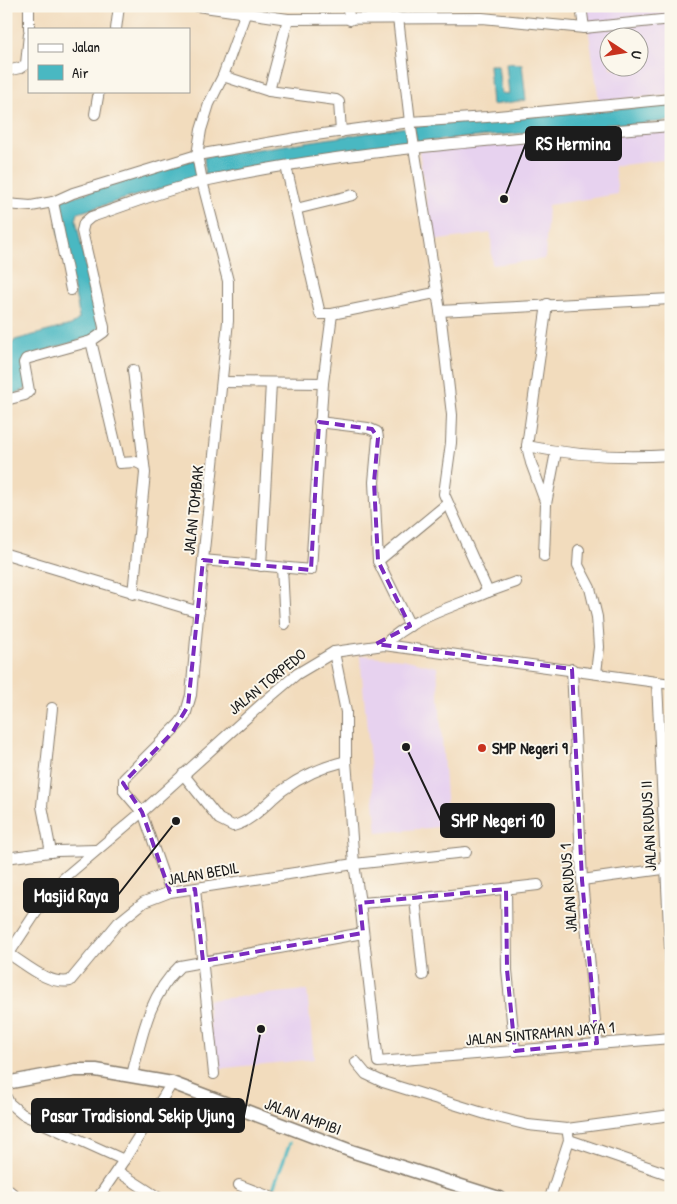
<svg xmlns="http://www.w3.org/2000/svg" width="677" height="1204" viewBox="0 0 677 1204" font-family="'Patrick Hand',sans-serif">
  <rect width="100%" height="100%" fill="#fbf7ec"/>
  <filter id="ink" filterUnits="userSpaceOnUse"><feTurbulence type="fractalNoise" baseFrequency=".02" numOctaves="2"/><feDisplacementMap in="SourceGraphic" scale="10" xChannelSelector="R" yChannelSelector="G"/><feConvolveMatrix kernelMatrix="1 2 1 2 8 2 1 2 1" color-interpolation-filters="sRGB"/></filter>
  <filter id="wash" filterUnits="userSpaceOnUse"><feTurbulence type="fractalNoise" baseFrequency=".0096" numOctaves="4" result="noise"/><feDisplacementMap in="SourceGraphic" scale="20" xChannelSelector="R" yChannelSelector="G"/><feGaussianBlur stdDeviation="1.12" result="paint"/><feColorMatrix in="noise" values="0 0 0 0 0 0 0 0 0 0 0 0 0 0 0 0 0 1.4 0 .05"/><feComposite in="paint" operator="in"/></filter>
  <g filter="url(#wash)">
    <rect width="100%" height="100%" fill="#f2dcbd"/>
    <g fill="#e7d2ef" fill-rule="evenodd">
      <path d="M585 6H671V95L599 101ZM610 38H640V68H610Z"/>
      <polygon points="671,129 671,159 614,166 618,194 548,205 545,259 492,265 491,233 432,241 419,151"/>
      <polygon points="360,655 402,659 437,667 448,826 377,833"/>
      <polygon points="307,990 314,1059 214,1069 207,1000"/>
    </g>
    <g fill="#49b8c2" stroke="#326a6f">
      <polygon points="506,63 522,64 526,100 492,105 489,65 498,65 501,93 509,94"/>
      <polygon points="671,105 671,121 417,142 414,126"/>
      <polygon points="407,127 410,142 205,175 204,157"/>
      <path d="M196 159 198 177 78 213 76 220 99 329 94 336 27 356 26 389 6 398V381H9L6 351 15 340 71 325 79 319C78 283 47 235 62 200Z"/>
    </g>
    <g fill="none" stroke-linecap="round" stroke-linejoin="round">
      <polyline stroke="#49b8c2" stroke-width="3" points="271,1194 290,1143"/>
    </g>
  </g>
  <g filter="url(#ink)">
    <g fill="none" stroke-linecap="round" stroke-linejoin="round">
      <g stroke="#877c6c" stroke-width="10">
        <polyline id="pedestrian" points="142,812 170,892"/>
      </g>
      <g stroke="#877c6c" stroke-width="12">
        <g id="minor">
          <polyline points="197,6 288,19 482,18 584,28 671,19"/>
          <polyline points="347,6 350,20"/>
          <polyline points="581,6 584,28"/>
          <polyline points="398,18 410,122 440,311 452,415 451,443 444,494 488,592 516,582"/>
          <polyline points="29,29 29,6"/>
          <polyline points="116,29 119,6"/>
          <polyline points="6,71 20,68 26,64 29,34"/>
          <polyline points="223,76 269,91 336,100 339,102 341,132"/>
          <polyline points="269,91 288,19"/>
          <polyline points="95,114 99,91"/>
          <polyline points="286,166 320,314 332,314 323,383"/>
          <polyline points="53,202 71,290"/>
          <polyline points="6,204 31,206 53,202 73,193 197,155 308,136 410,122 487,117 671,99"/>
          <polyline points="296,209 353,195"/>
          <polyline points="440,311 671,299"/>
          <polyline points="332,314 435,293"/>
          <polyline points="91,341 120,463 136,462 144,466"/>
          <polyline points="133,370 145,473 133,594"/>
          <path d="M6 400 25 395 29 391 24 363 26 359 91 341 104 332V327L82 231 84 223 91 217C128 205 166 189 204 181 357 148 514 138 671 126"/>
          <polyline points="319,422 368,428 377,432 378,438 374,482 378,561 410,626"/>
          <path d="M527 446C575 456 621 458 671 455"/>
          <polyline points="546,504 531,463 527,446 547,304"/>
          <polyline points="579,550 578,565 590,588 597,617 599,647 596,673"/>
          <polyline points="6,554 199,612"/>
          <polyline points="544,556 546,504 556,452"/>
          <polyline points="203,560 311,570 323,383 222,382"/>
          <polyline points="378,561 447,504"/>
          <polyline points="261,566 271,383"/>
          <polyline points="282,568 285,624"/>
          <path d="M384 645C410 618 454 607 488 592"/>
          <polyline points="334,652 346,712 346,761 354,864 360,903 378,1062 671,1038"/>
          <polyline points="572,669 582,880 597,1043"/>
          <polyline points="657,683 671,968"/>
          <path d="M183 774 219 819 233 826C252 822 268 801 283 790 303 775 322 767 346 761"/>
          <polyline points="142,812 124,791 124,779 179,724 185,716 191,695 203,560 228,321 228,281 202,181 197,155 201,130 209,104 223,76 248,6"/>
          <polyline points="51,852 42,806 52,708"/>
          <polyline points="6,858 57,851 96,850"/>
          <polyline points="582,880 670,868"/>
          <polyline points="195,889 214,1074"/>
          <polyline points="506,889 507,970 515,1051"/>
          <polyline points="415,899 423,975"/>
          <polyline points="360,903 415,899 538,885"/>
          <path d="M9 954C27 965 48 985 70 981L118 923 144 902 170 892 354 864 466 852"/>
          <polyline points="6,958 37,911 64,878 142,812 264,702 297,674 334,652 384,645 671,684"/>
          <polyline points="356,1062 366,1074 383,1082 489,1115 528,1125 567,1129 671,1115"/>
          <path d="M132 1075C142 1036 149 995 180 966L363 933"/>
          <polyline points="6,1097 9,1103 22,1114 124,1160"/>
          <polyline points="569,1140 671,1175"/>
          <polyline points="117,1171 159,1198"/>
          <polyline points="239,1185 273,1198"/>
          <polyline points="6,1188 18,1198"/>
          <polyline points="98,1198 124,1160 172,1083"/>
          <polyline points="550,1198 569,1140 568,1134"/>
        </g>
      </g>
      <g stroke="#877c6c" stroke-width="15">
        <polyline id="tertiary" points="6,1083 75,1070 96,1070 172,1083 354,1152 499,1198"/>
      </g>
      <use href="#pedestrian" stroke="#fff" stroke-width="8"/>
      <use href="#minor" stroke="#fff" stroke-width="10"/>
      <use href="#tertiary" stroke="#fff" stroke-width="12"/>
    </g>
  </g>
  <path fill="none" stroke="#7b2cbf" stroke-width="4" stroke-dasharray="10 6" stroke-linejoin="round" d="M319 422 372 429 378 438 374 482 378 561 410 626 376 644 572 669 582 880 597 1043 515 1051 507 970 506 889 360 903 363 933 203 961 195 889 170 892 142 812 123 783 172 733 188 706 203 560 311 570Z"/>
  <circle fill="#c8321e" stroke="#fbf7ec" stroke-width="2" cx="482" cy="748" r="5"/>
  <g text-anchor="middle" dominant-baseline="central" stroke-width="4" stroke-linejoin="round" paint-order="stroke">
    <g font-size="16" fill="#1c1c1c" stroke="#fbf7ec">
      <text transform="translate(193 510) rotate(-84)">JALAN TOMBAK</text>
      <text transform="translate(267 681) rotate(-39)">JALAN TORPEDO</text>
      <text transform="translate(648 826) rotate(-93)">JALAN RUDUS II</text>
      <text transform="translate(203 873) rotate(-10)">JALAN BEDIL</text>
      <text transform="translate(568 888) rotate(-94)">JALAN RUDUS 1</text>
      <text transform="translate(540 1033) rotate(-5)">JALAN SINTRAMAN JAYA 1</text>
      <text transform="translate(303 1116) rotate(20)">JALAN AMPIBI</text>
    </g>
    <g font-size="16" font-weight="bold" fill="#1c1c1c" stroke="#fbf7ec" text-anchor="start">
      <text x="492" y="748">SMP Negeri 9</text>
    </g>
  </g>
  <path fill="none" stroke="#1c1c1c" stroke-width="2" d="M504 199L526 143M406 747L441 821M176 821L118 895M261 1029L244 1116"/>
  <g fill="#1c1c1c" stroke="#fbf7ec" stroke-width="2">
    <circle cx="504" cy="199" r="5"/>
    <circle cx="406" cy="747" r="5"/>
    <circle cx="176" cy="821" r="5"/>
    <circle cx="261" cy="1029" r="5"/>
  </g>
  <g fill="#1c1c1c" stroke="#1c1c1c" stroke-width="2">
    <rect x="526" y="127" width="95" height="33" rx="5"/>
    <rect x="441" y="804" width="113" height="33" rx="5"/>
    <rect x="24" y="879" width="94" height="33" rx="5"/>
    <rect x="32" y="1099" width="212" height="33" rx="5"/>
  </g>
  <g font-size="18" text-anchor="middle" font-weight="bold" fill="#fff">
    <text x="573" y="150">RS Hermina</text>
    <text x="498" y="827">SMP Negeri 10</text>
    <text x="71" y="902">Masjid Raya</text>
    <text x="138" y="1122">Pasar Tradisional Sekip Ujung</text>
  </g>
  <rect width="677" height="1204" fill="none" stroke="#fbf7ec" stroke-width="25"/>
  <rect x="28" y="28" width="162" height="65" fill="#fbf7ec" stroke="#a29f99"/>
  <rect x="38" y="44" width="25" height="8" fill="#ffffff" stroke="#a29f99"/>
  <text x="72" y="52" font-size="15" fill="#1c1c1c">Jalan</text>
  <rect x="38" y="65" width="25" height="15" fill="#49b8c2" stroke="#a29f99"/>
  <text x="72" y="78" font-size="15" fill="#1c1c1c">Air</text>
  <g transform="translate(624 52) rotate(102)"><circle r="24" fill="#fbf7ec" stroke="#a29f99"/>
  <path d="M0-4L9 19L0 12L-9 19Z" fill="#c8321e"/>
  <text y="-8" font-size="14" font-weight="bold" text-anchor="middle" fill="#1c1c1c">U</text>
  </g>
</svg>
